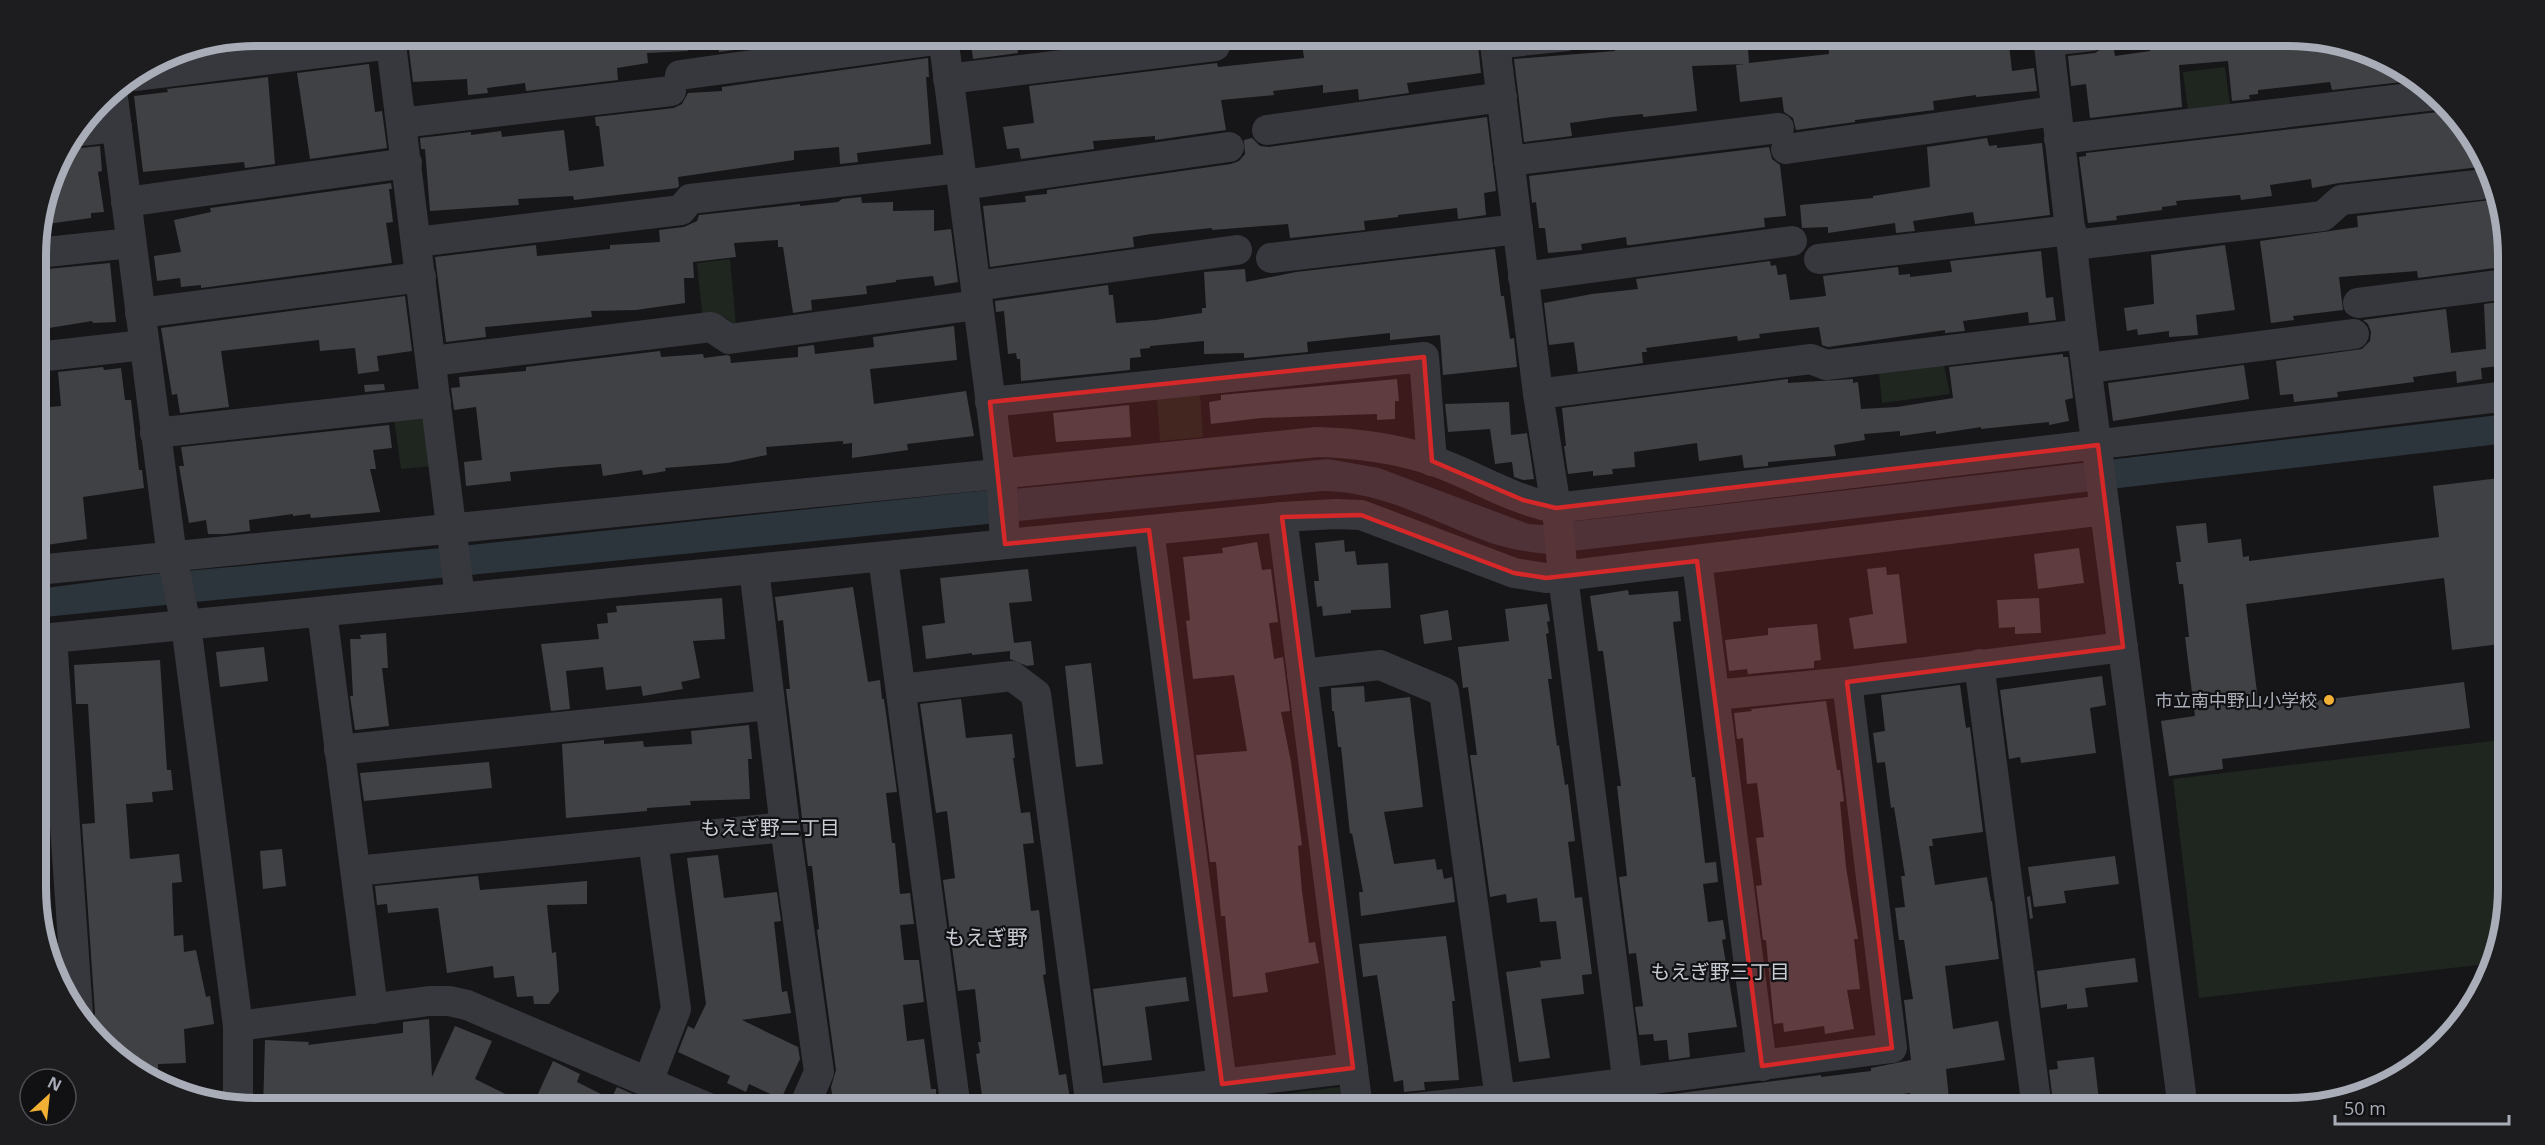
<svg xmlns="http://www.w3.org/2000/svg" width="2545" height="1145" viewBox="0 0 2545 1145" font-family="'Open Sans','Noto Sans JP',sans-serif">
  <rect width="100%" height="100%" fill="#161618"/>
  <g fill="#1e261f">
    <polygon points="2225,67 2230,105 2188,110 2183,72"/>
    <polygon points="730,259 736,326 726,318 703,321 697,263"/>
    <polygon points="1944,365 1950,394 1882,403 1879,373"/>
    <polygon points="1200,395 1203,437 1160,441 1157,398"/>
    <polygon points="417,416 426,421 432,466 401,469 394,419"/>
    <polygon points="2509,739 2509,888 2494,963 2199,998 2173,779"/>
    <polygon points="1340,1087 1343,1109 1158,1109"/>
  </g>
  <g fill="#2c353c">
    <path d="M2508 414V443L1547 554C1528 552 1507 549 1488 542 1433 522 1382 491 1322 491L44 617 37 625V589L163 573 442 548 989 490 993 491 1328 459 1379 468 1529 524 1542 525Z"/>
    <polygon points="37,691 55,959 38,917"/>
  </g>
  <g fill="#404145">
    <polygon points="462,36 687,36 688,51 647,53 648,63 617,68 618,80 526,91 525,83 487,88 488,93 468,95 467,79 413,82 409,50 440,48 440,42 463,40"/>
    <polygon points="718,36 838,36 719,52"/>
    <polygon points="970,36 1016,36 1018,53 973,59"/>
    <polygon points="1116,36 1138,36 1139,38 1116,41"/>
    <polygon points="1301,36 1477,36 1481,73 1407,83 1409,93 1359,100 1358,89 1323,93 1323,85 1273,91 1274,95 1221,100 1226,130 1155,140 1155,136 1093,141 1094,149 1021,159 1019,148 1007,149 1003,127 1034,123 1029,86 1217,63 1218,67 1304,58"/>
    <polygon points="1677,36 1707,36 1707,38 1747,36 1749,63 1829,54 1828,38 1849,36 2008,36 2012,71 2034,68 2037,91 1976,97 1976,95 1933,101 1934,110 1855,120 1855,122 1796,130 1793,118 1784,112 1782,97 1740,102 1736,65 1745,64 1692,66 1697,111 1643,117 1643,114 1612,117 1570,123 1572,136 1524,142 1514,59 1615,51 1614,44"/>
    <polygon points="2206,36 2288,36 2373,53 2419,80 2332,90 2330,82 2258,90 2258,94 2249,95 2250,99 2232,101 2228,61 2179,65 2182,107 2090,118 2086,84 2071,86 2068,56 2095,53 2106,45 2113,44 2115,56 2150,51 2149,43"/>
    <polygon points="928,58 929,77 926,77 931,144 857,153 858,162 840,164 839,147 794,151 794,160 678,177 679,186 677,188 574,200 573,196 518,199 519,205 430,211 425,149 421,149 420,138 471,132 471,135 501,131 502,137 564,130 569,171 604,166 599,126 596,126 595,117 674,108 682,104 688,93 722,91 722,87"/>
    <polygon points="369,64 375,112 382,111 387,148 310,159 297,73"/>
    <polygon points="268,77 275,164 245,168 244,162 143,172 134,96 168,92 167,89"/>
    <polygon points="2448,107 2464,123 2489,166 2339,183 2312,188 2311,179 2270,185 2272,196 2241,200 2240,195 2176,201 2177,205 2162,207 2162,210 2116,216 2117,220 2088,223 2079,157 2086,156 2086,153 2438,112"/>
    <polygon points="1487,117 1496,191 1484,193 1486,215 1458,219 1457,208 1398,215 1398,217 1364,221 1365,230 1290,238 1288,224 1212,230 1212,228 1151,234 1133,237 1134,247 990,267 983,206 1026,202 1025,196 1047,194 1047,190 1231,164 1239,161 1245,154 1244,140 1252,138 1260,146 1269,147"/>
    <polygon points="1987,138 1989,146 1997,145 1997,148 2042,143 2050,215 1975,224 1973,212 1913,221 1915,231 1896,233 1895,223 1828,233 1828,227 1802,228 1800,205 1873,198 1873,196 1930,187 1927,147"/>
    <polygon points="70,144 81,148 100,146 102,171 98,172 104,212 91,213 91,218 47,224 45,209 59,159"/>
    <polygon points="1769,147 1772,159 1780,165 1786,216 1764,218 1765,227 1631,245 1627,245 1626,237 1581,244 1582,250 1548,253 1545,228 1539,228 1536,202 1532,203 1529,176"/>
    <polygon points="391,183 392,189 389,189 393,222 386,223 392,263 201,288 201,285 181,287 180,278 157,281 154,256 181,252 174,220 211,212 210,208"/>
    <polygon points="861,197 862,203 893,202 893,211 934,210 934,231 951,229 958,282 935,286 933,276 896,280 896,282 866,286 867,294 811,300 812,310 793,313 783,247 778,247 778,240 734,243 736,257 693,262 694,278 684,278 685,303 636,310 591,311 592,317 485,327 486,337 446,342 435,257 536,245 537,256 610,249 610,245 660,242 659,230 684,227 697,221 699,215 800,204 800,206 838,202 842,199"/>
    <polygon points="2499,199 2507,228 2507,254 2501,255 2502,267 2418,278 2417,271 2339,277 2343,310 2293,316 2294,320 2271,323 2260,241 2358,227 2357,216"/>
    <polygon points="2225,245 2235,310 2196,315 2198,335 2169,337 2169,331 2138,335 2137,329 2127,331 2124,308 2154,304 2151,255"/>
    <polygon points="1495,249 1501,296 1504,296 1510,339 1514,338 1517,367 1443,375 1440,335 1390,340 1390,333 1307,342 1308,352 1244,358 1244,353 1204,354 1204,341 1150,346 1150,348 1140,349 1141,357 1130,358 1130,370 1021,381 1020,359 1017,359 1016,353 1008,354 1004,311 996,312 995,301 1108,285 1109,295 1113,295 1116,323 1155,320 1202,313 1202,308 1206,308 1204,272 1245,269 1246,282 1296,272"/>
    <polygon points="2041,251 2046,298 2053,297 2056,320 2029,323 2028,312 1963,321 1965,331 1945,333 1945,330 1828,347 1822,345 1819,327 1759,334 1760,338 1738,341 1737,336 1646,348 1647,352 1642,352 1643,363 1578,372 1574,342 1549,345 1544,303 1592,294 1638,289 1636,279 1770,261 1771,266 1776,265 1778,275 1786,274 1790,300 1826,296 1823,276 1898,267 1899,275 1910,274 1910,277 1952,272 1950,261"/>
    <polygon points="110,263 116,322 93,323 92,321 37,330 37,270"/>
    <polygon points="405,296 412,351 377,356 379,371 358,374 355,348 320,351 319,340 221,351 229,407 180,413 177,394 172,395 161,328"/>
    <polygon points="2507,301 2508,365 2481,368 2482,379 2457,383 2456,371 2413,377 2414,382 2337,392 2338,397 2294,402 2293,394 2280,395 2276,361 2362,349 2370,341 2371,332 2368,324 2363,320 2446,309 2451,353 2486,349 2484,304"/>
    <polygon points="954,326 957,360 870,369 874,404 966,391 974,436 907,444 908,450 852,458 852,443 843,444 843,441 766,447 767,455 728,463 665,468 666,471 643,475 642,470 603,476 601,464 561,467 510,472 511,481 466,486 464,462 482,460 476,407 454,410 451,388 460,387 459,377 526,371 526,367 660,351 661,357 703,354 704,358 727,355 730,356 731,363 798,357 798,347 814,345 815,354 874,347 873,337"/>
    <polygon points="2063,354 2063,357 2068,357 2073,398 2065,400 2069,421 2049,425 2049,422 1981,429 1981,427 1936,434 1936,431 1900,436 1900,431 1864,434 1865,440 1834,445 1836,456 1768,462 1768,466 1744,468 1742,455 1699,461 1697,443 1634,452 1635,467 1612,469 1613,474 1593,476 1593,471 1568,474 1564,446 1566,446 1562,408 1788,379 1788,383 1853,379 1853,383 1858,382 1861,409 1897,407 1953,398 1949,367"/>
    <polygon points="2244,365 2249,399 2113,421 2108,383"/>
    <polygon points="103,367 104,370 121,368 125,400 131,400 139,470 142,470 144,488 83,497 87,539 40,546 37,499 37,408 61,406 58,372"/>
    <polygon points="1397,379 1399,401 1395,401 1395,419 1377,420 1377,414 1261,418 1211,424 1209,402 1221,400 1221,395"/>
    <polygon points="384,384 385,390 365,392 364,385"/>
    <polygon points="1509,402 1511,435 1527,433 1534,479 1523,480 1514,477 1512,462 1495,464 1490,429 1448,432 1445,404"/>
    <polygon points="1129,405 1131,437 1056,442 1053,413"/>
    <polygon points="389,425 392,448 373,450 376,469 370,469 380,512 311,518 310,514 293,516 293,514 249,520 250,531 225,534 208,534 206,520 189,523 179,466 184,466 181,447"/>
    <polygon points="2508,477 2508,643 2452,650 2444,578 2246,604 2259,708 2464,682 2470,728 2222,759 2223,769 2169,776 2161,721 2195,716 2185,637 2189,637 2183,584 2179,584 2176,562 2181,562 2176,526 2206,523 2208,543 2241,539 2243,557 2249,556 2249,561 2439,537 2433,486"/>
    <polygon points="1344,540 1345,552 1355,551 1357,565 1388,563 1391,608 1351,610 1351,613 1323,616 1322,606 1317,607 1314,581 1319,581 1315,543"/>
    <polygon points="1257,542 1262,570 1271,569 1278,622 1269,623 1274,659 1283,657 1290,711 1281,712 1291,762 1302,845 1298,846 1302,891 1309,943 1315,942 1319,963 1265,973 1268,992 1233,997 1225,916 1221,916 1216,862 1210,862 1196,755 1247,751 1234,675 1193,679 1186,621 1190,620 1183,557 1223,553 1222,548"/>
    <polygon points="2079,548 2084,583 2038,589 2034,554"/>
    <polygon points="1886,567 1887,575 1899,574 1907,643 1854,649 1849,618 1873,614 1867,569"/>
    <polygon points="1028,569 1032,601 1009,603 1014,643 1031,641 1034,665 1027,666 1010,659 1010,651 972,655 972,653 926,659 922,626 945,623 940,578"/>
    <polygon points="853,587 868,682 880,680 882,699 884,699 897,792 886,793 892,843 895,843 900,894 910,893 914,924 900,925 904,960 919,960 924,1002 903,1005 907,1041 924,1039 931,1089 936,1089 936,1109 834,1109 831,1087 836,1070 817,930 819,929 812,866 808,866 786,689 790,689 783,620 778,621 775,597"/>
    <polygon points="1628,590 1629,595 1678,591 1681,621 1673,622 1692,777 1695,777 1705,863 1716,862 1718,882 1703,884 1708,922 1723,920 1726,939 1722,940 1737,1027 1688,1033 1690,1057 1669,1060 1667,1040 1654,1041 1653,1034 1639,1035 1635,1007 1643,1006 1636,953 1629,954 1619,877 1627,876 1617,786 1621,786 1603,651 1598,651 1590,596"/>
    <polygon points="722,598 725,639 693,641 700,678 681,682 683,689 643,696 641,686 606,690 603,667 566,671 570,709 551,711 541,644 599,639 597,624 608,623 607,613 617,612 616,606"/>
    <polygon points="2039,598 2041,633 2015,634 2015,627 1999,628 1997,600"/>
    <polygon points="1547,604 1550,621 1547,622 1549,633 1546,634 1552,679 1548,679 1557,746 1559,745 1565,785 1568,784 1575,841 1568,842 1575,898 1582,897 1592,974 1582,975 1584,994 1541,999 1550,1058 1519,1062 1506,972 1541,967 1540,961 1561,959 1556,921 1540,922 1537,898 1507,903 1506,894 1490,897 1470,755 1477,755 1468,687 1463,688 1458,647 1509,641 1505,609"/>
    <polygon points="1448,610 1452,640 1424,644 1420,615"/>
    <polygon points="1817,624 1821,660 1814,661 1814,668 1748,674 1747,669 1729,671 1725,640 1768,635 1768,628"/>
    <polygon points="386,633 388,668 382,668 389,726 355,730 350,696 353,696 350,639 361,639 360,635"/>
    <polygon points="264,647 268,681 220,687 216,652"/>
    <polygon points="160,660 167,770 171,770 173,790 152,792 153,802 126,804 130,859 179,854 182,882 172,883 174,936 183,935 184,952 196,950 206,997 210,996 214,1024 184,1029 186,1063 158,1064 158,1084 122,1063 91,1032 95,1013 82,824 95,823 88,704 76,704 74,665"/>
    <polygon points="1091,663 1103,764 1076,767 1065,666"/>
    <polygon points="2102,676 2106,705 2090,708 2096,753 2021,763 2020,757 2009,759 2000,690"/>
    <polygon points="1960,685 1966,728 1970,727 1983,832 1932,839 1933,846 1929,846 1935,885 1987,877 1991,901 1992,901 1999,959 1945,966 1953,1029 1998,1021 2005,1060 1946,1069 1950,1109 1912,1109 1910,1093 1788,1109 1650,1109 1649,1097 1821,1075 1821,1077 1871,1071 1871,1068 1911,1060 1904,1000 1913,999 1904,940 1899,940 1895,908 1905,907 1901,876 1905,876 1894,807 1891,808 1885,762 1877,763 1873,733 1885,731 1881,695"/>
    <polygon points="1364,686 1365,702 1410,697 1423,807 1384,812 1394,864 1435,859 1437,870 1442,869 1444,879 1452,877 1455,902 1361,916 1359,892 1363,892 1352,833 1350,834 1341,747 1338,747 1334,711 1332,711 1331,688"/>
    <polygon points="961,699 966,738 1012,734 1015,758 1013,758 1021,813 1030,812 1034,843 1023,844 1031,911 1039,910 1046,974 1043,975 1059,1075 1066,1074 1071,1105 1045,1109 984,1109 976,1054 980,1053 978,1042 981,1042 975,989 958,991 943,880 955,878 947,811 936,813 920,704"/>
    <polygon points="1826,701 1837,770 1840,770 1844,801 1840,802 1846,867 1858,939 1854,939 1860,989 1847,990 1854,1029 1825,1034 1824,1026 1784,1032 1783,1023 1774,1024 1766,940 1763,940 1756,886 1762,885 1756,838 1764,837 1757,783 1747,784 1743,738 1737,739 1734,713 1752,711 1751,709"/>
    <polygon points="749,725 752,759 748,759 750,799 690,801 691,805 647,808 647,811 566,818 562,744 604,740 604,744 643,741 644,747 692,744 691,731"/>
    <polygon points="489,762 492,788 364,801 360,773"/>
    <polygon points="282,849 286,886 263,889 260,851"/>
    <polygon points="718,855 724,898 777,892 781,921 774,922 782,992 787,991 791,1013 742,1020 798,1047 800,1059 781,1099 749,1084 746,1092 727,1083 730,1076 678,1052 688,1026 694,1029 706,1004 687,858"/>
    <polygon points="2115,856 2119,884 2064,891 2066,903 2034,907 2028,867"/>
    <polygon points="478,876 480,890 587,881 587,904 547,905 552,953 556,952 559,991 549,1004 534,1004 533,996 517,997 514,976 494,978 493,966 447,973 438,908 388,913 387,904 377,905 375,886"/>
    <polygon points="2030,896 2033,918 2030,919 2027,897"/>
    <polygon points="1446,936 1455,1001 1452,1001 1459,1080 1424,1082 1425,1090 1404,1092 1403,1080 1394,1082 1377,975 1363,977 1359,944"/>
    <polygon points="2135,958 2138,982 2085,988 2088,1007 2067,1009 2067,1004 2041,1008 2037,971"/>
    <polygon points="1186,977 1189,1001 1145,1007 1152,1060 1103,1066 1093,989"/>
    <polygon points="429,1019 432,1077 455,1026 492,1041 475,1079 532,1107 553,1061 580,1074 577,1082 611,1099 617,1087 666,1109 373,1109 372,1100 329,1107 329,1109 263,1109 265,1040 309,1042 308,1045 403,1033 403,1022"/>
    <polygon points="2094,1057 2100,1109 2054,1109 2049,1070 2058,1069 2057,1061"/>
  </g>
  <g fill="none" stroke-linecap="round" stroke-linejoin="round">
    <g stroke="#37383d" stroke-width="30">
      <polyline points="390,36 460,598"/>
      <polyline points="943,36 1002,488 1005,544"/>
      <polyline points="1494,36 1538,394 1558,520 1563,576 1631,1109"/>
      <polyline points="2048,36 2082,334 2183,1109"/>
      <polyline points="2049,41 2092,36"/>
      <polyline points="1495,44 1567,36"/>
      <polyline points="680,75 943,39"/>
      <polyline points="135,76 391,44"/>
      <polyline points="948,79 1215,46"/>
      <polyline points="112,90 172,557 186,625 238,1026 238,1105"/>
      <polyline points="401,123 671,91"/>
      <polyline points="1267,130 1502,97"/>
      <polyline points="80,131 117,127"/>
      <polyline points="2059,139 2436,95"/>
      <polyline points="1786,149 2055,111"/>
      <polyline points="1509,161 1779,128"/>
      <polyline points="963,185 1229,147"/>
      <polyline points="126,202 407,163"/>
      <polyline points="417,242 681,210 690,199 960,168"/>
      <polyline points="2074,245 2323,216 2341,200 2495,183"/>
      <polyline points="37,253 131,243"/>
      <polyline points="1271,258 1518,229"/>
      <polyline points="1819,259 2071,230"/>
      <polyline points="1523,277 1792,241"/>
      <polyline points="976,286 1237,250"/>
      <polyline points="2358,303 2507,284"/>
      <polyline points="140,313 421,277"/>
      <polyline points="37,357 144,345"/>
      <polyline points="432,361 711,327 729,339 977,305"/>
      <polyline points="2088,368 2354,334"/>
      <polyline points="1538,394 1811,359 1826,365 2082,334"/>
      <polyline points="990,402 1424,357 1432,461"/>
      <polyline points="155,433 436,402"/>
      <polyline points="1282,517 1358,1109"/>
      <polyline points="1149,530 1222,1084"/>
      <polyline points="883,557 956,1109"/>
      <polyline points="1697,561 1762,1066"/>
      <polyline points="754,569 785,827 819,1072 803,1109"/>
      <path d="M37 570 1317 442C1355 443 1394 448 1431 460 1473 474 1511 500 1556 508L2508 396"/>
      <polyline points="322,612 373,1009"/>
      <polyline points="1979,664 2037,1109"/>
      <polyline points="1302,674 1380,665 1444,692 1500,1099"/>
      <polyline points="901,689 1012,676 1036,694 1090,1100 1353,1068"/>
      <polyline points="1715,695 1847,682 2123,647"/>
      <polyline points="339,750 770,705"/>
      <polyline points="356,871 785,827"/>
      <polyline points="78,1014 52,638 1282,517 1336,514 1361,515 1514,573 1546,578 2105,510"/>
      <polyline points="238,1026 429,1001 449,1001 467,1005 711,1109"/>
      <polyline points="648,1082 676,1009 653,841"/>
      <polyline points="1405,1109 1500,1099 1892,1048 1847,682"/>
    </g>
  </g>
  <path fill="#d62828" fill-opacity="0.2" stroke="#d62828" stroke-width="4.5" stroke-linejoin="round" d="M1424 357 1432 461 1523 500 1556 508 2098 445 2123 647 1847 682 1892 1048 1762 1066 1697 561 1546 578 1514 573 1361 515 1282 517 1353 1068 1222 1084 1149 530 1005 544 990 402Z"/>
  <circle fill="#f2b134" stroke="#111113" stroke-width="2" cx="2329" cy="700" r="6"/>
  <g text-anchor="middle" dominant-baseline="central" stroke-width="4.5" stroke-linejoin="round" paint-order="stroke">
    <g font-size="18" fill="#a8adb8" stroke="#111113" text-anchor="end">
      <text x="2317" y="700">市立南中野山小学校</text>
    </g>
    <g font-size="20" fill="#c9ccd4" stroke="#111113">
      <text x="770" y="827">もえぎ野二丁目</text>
      <text x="1720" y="971">もえぎ野三丁目</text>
    </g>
    <g font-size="21" fill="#c9ccd4" stroke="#111113">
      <text x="986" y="937">もえぎ野</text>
    </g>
  </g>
  <path d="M0 0H2545V1145H0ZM256 46H2288A210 210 0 0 1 2498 256V888A210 210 0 0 1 2288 1098H256A210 210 0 0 1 46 888V256A210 210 0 0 1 256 46Z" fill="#1d1d20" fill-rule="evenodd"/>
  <path fill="none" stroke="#a8adb8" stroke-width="8" d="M256 46H2288A210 210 0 0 1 2498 256V888A210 210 0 0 1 2288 1098H256A210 210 0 0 1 46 888V256A210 210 0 0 1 256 46Z"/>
  <g transform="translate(48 1097) rotate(27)"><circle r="28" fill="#111113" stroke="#4d4f55" stroke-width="1.5"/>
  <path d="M0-4.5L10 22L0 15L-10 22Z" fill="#f2b134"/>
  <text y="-9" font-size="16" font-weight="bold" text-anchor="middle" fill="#a8adb8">N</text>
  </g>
  <path d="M2335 1115v9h174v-9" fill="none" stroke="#a8adb8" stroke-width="3"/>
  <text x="2344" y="1115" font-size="18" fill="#a8adb8" stroke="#111113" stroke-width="4.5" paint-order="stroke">50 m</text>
</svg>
